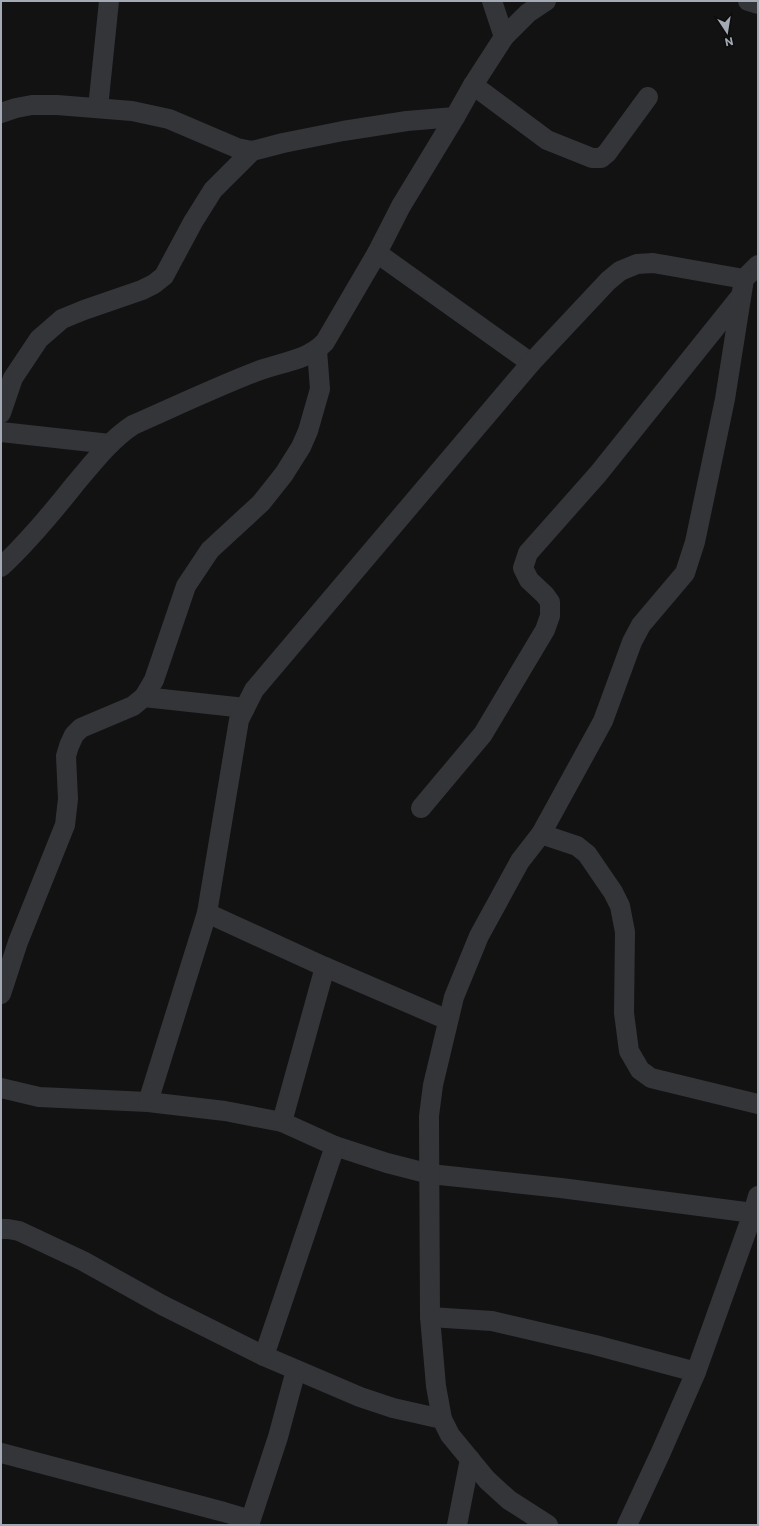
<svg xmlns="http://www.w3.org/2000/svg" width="759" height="1526" font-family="Commissioner,sans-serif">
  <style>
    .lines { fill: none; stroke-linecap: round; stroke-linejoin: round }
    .street { stroke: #333538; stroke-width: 20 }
  </style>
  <rect width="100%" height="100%" fill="#121213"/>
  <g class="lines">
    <g class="street">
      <path d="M492 1 504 37"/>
      <path d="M748 1 758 4"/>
      <path d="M473 85 547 140 592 158H601L607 153 648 97"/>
      <path d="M98 108 109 1"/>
      <path d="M1 113 16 108 32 105H57L132 111 169 119 237 148 252 151 283 143 343 131 407 121 455 117"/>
      <path d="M377 253 531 363"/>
      <path d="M1 413 13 378 39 339 62 319 84 310 142 290 154 284 164 276 193 222 213 190 252 151"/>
      <path d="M1 432 110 444"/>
      <path d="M1 567C28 542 52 513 75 484 93 463 110 440 133 425 174 407 214 388 255 372 279 362 306 362 325 342L377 253 401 206 455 117 473 85 504 37 528 13 546 1"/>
      <path d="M144 697 245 708"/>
      <path d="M421 808 483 734 545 630 550 616V602L545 595 529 580 523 568 528 553 598 474 740 297"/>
      <path d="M541 834 577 846 587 854 613 892 620 906 625 932 624 1013 629 1051 640 1070 651 1078 758 1104"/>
      <path d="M207 913 325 967 448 1020"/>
      <path d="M1 994 18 942 65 825 68 799 66 756 69 746 74 735 81 728 133 706 144 697 154 680 186 586 210 550 261 503 284 474 301 447 308 431 320 389 317 350"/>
      <path d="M1 1088 39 1097 148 1102 225 1111 282 1122 335 1146 387 1163 430 1174 561 1188 753 1213"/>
      <path d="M148 1102 207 913 239 720 254 690 531 363 608 281 620 271 637 264 653 263 744 279"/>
      <path d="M282 1122 325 967"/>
      <path d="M1 1229H8L19 1231 83 1261 162 1305 264 1356 360 1397 393 1408 442 1419"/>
      <path d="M430 1317 492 1321 595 1345 696 1372"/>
      <path d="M264 1356 335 1146"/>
      <path d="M1 1453 224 1512 241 1517 250 1525"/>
      <path d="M249 1525 278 1437 296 1370"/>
      <path d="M457 1525 470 1459"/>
      <path d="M548 1525 509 1500 487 1480 450 1435 442 1419 436 1386 430 1317 429 1116 433 1085 454 997 479 936 520 861 541 834 603 721 632 642 641 625 685 573 695 542 725 399 744 279 758 265"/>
      <path d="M627 1525 661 1452 696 1372 753 1213 758 1196"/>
    </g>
  </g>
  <rect width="759" height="1526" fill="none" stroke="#a4aab3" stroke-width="4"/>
  <g transform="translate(727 32) rotate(168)" stroke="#0d0d0e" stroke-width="3" paint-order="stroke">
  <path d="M0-3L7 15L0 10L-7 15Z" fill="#a4aab3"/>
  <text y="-6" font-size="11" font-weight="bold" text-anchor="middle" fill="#a4aab3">N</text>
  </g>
</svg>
